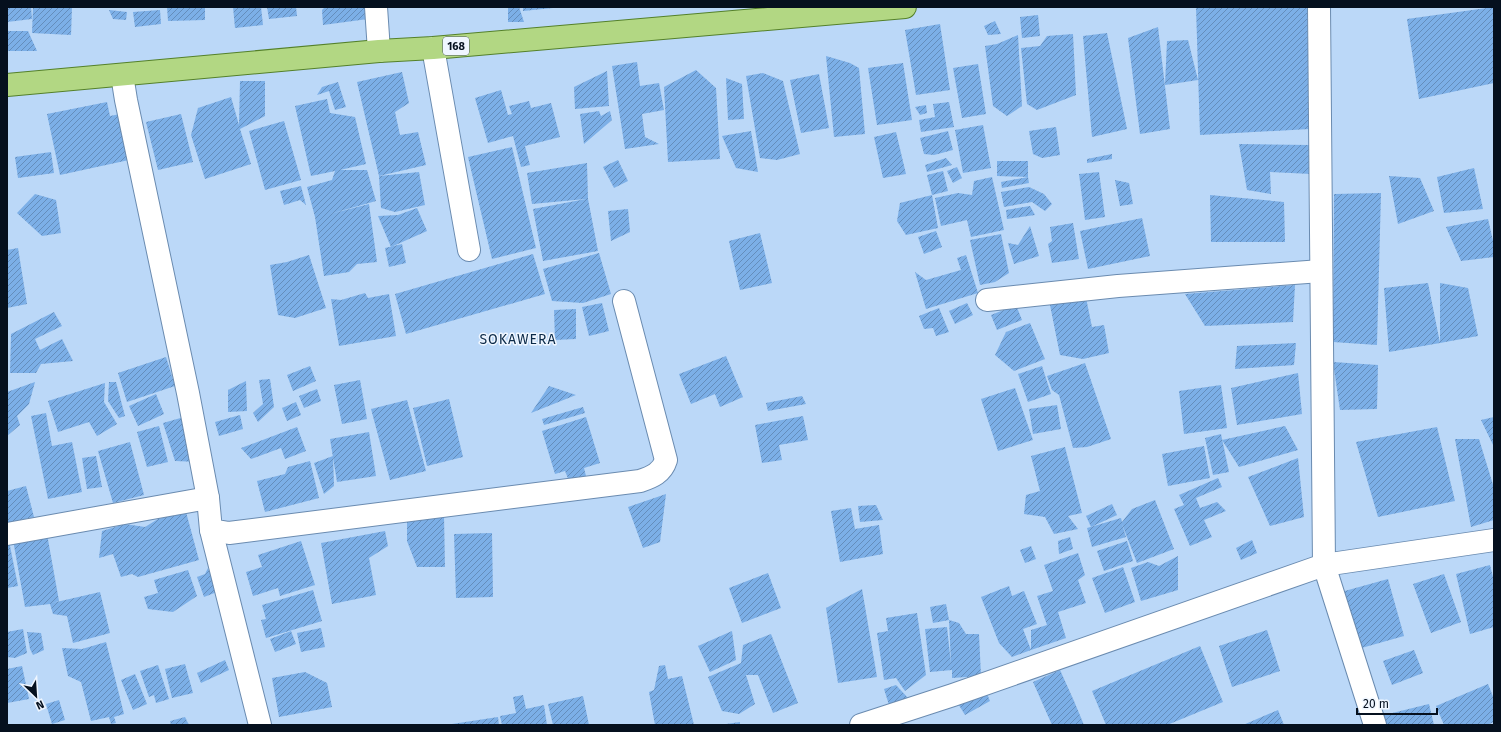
<svg xmlns="http://www.w3.org/2000/svg" width="1501" height="732" font-family="'Fira Sans',sans-serif">
  <style>
    .building { fill: url(#building-hatch) }
    .lines { fill: none; stroke-linecap: round; stroke-linejoin: round }
    .street-casing { stroke: #6a8bb0; stroke-width: 24 }
    .primary-casing { stroke: #54802a; stroke-width: 24 }
    .street { stroke: #fff; stroke-width: 22 }
    .primary { stroke: #b2d783; stroke-width: 22 }
    .labels { text-anchor: middle; dominant-baseline: central; stroke-width: 3; stroke-linejoin: round; paint-order: stroke }
    .shield { fill: #eff6ff; stroke: #4b5562; stroke-width: 1 }
    .shield-label { font-size: 11px; font-weight: bold; fill: #05101e }
    .quarter-label { font-size: 14px; letter-spacing: 1px; fill: #0b2a49; stroke: #eff6ff }
  </style>
  <defs>
    <pattern id="building-hatch" width="6" height="6" patternUnits="userSpaceOnUse"><rect width="6" height="6" fill="#7cafe7"/><path d="M-1 1l2-2M0 6l6-6M5 7l2-2" fill="none" stroke="#648dbb"/></pattern>
  </defs>
  <rect width="100%" height="100%" fill="#bbd8f8"/>
  <g class="building">
    <path d="M7 7H31L32 19 7 22Z"/>
    <path d="M33 7H72L71 35 32 33Z"/>
    <path d="M167 7H205V20L168 21Z"/>
    <path d="M233 7H261L263 25 235 28Z"/>
    <path d="M267 7H296L297 16 269 19Z"/>
    <path d="M325 7H367L368 19 323 25 322 10Z"/>
    <path d="M508 7H519L524 22H508Z"/>
    <path d="M523 7H553V8L523 11Z"/>
    <path d="M1307 7 1310 129 1200 135 1196 8Z"/>
    <path d="M1494 7V83L1419 99 1407 19Z"/>
    <path d="M109 10 127 12 126 20 113 19Z"/>
    <path d="M160 10 161 24 135 27 133 12Z"/>
    <path d="M1038 15 1040 36 1022 38 1020 17Z"/>
    <path d="M995 21 1001 34 988 35 984 26Z"/>
    <path d="M940 24 950 90 916 95 905 30Z"/>
    <path d="M1158 27 1170 129 1140 134 1128 38Z"/>
    <path d="M8 31H28L37 51H8Z"/>
    <path d="M1107 33 1127 129 1092 137 1083 36Z"/>
    <path d="M1073 34 1076 95 1037 110 1027 104 1021 48 1040 46 1047 36Z"/>
    <path d="M1018 35 1022 106 1007 116 993 106 985 46 997 44Z"/>
    <path d="M1188 40 1198 80 1165 85 1167 41Z"/>
    <path d="M826 56 850 63 859 68 865 134 834 137Z"/>
    <path d="M637 62 640 86 659 83 664 110 642 114 645 137 659 144 625 149 612 66Z"/>
    <path d="M903 63 912 120 877 125 868 68Z"/>
    <path d="M978 64 986 114 962 118 953 68Z"/>
    <path d="M696 70 716 88 720 159 668 162 664 87Z"/>
    <path d="M607 71 609 106 575 109 574 87Z"/>
    <path d="M402 72 409 103 395 112 400 135 418 132 426 165 379 176 357 82Z"/>
    <path d="M763 73 783 81 800 154 777 160 760 158 746 76Z"/>
    <path d="M819 74 829 128 801 133 790 80Z"/>
    <path d="M726 78 742 84 744 119 728 120Z"/>
    <path d="M240 81H265V116L240 129 251 164 205 179 191 135 198 108 231 97 239 125Z"/>
    <path d="M338 82 346 107 335 110 329 91 317 95 322 87Z"/>
    <path d="M501 90 508 115 512 114 509 106 529 101 531 108 551 103 560 137 525 146 530 165 521 167 513 136 488 143 475 98Z"/>
    <path d="M327 99 330 113 355 117 366 164 340 170H367L376 201 330 214 369 204 377 262 357 264 349 272 324 276 315 217 307 187 332 180 335 171 311 176 295 106Z"/>
    <path d="M107 102 110 116 120 114 129 160 60 175 47 114Z"/>
    <path d="M949 102 954 127 921 132 919 120 935 117 933 104Z"/>
    <path d="M926 105 927 113 920 115 915 107Z"/>
    <path d="M599 111 601 116 610 111 612 120 584 144 580 114Z"/>
    <path d="M181 114 193 162 158 170 146 122Z"/>
    <path d="M284 121 301 180 265 190 249 131Z"/>
    <path d="M983 125 991 168 963 173 955 130Z"/>
    <path d="M1056 127 1060 155 1042 158 1033 154 1029 131Z"/>
    <path d="M751 131 758 172 736 168 722 136Z"/>
    <path d="M948 131 953 150 934 155 924 154 920 138Z"/>
    <path d="M896 132 906 174 883 178 874 137Z"/>
    <path d="M1239 144 1310 145 1311 174 1270 172 1271 194 1247 190Z"/>
    <path d="M512 147 536 248 492 259 468 157Z"/>
    <path d="M51 152 54 173 18 178 15 157Z"/>
    <path d="M1112 154V159L1087 163V159Z"/>
    <path d="M946 158 952 165 927 172 925 165Z"/>
    <path d="M618 160 628 181 614 188 603 167Z"/>
    <path d="M997 161H1028V177L997 176Z"/>
    <path d="M587 163 588 199 598 251 543 261 533 209 586 199 532 204 527 173Z"/>
    <path d="M957 167 962 178 953 183 947 171Z"/>
    <path d="M1474 168 1483 209 1444 213 1437 177Z"/>
    <path d="M943 171 948 191 932 195 927 175Z"/>
    <path d="M419 172 425 205 395 212 381 208 379 176Z"/>
    <path d="M1099 172 1105 217 1085 220 1079 174Z"/>
    <path d="M1389 176 1420 178 1434 211 1398 224Z"/>
    <path d="M992 177 1004 230 971 237 967 220 941 226 935 198 958 193 972 195 974 181Z"/>
    <path d="M1028 177 1029 183 1002 188 1001 182Z"/>
    <path d="M1115 180 1129 183 1133 204 1120 206Z"/>
    <path d="M301 186 306 205 300 200 284 205 280 191Z"/>
    <path d="M1029 187 1044 194 1052 204 1045 211 1032 202 1004 207 1001 192Z"/>
    <path d="M1381 193 1377 345 1333 342 1334 194Z"/>
    <path d="M35 194 56 200 61 233 42 236 17 213Z"/>
    <path d="M932 195 938 228 906 235 897 221 900 203Z"/>
    <path d="M1210 195 1284 202 1285 242H1211Z"/>
    <path d="M1030 206 1035 215 1007 219 1006 210Z"/>
    <path d="M417 208 427 231 391 247 378 216 398 215Z"/>
    <path d="M628 209 630 232 611 241 608 211Z"/>
    <path d="M1142 218 1150 256 1088 269 1080 231Z"/>
    <path d="M1488 219 1494 245V257L1461 261 1446 227Z"/>
    <path d="M1073 223 1079 259 1052 263 1048 244 1052 241 1050 227Z"/>
    <path d="M1030 226 1039 256 1014 264 1008 243 1018 245Z"/>
    <path d="M936 231 942 247 924 254 918 237Z"/>
    <path d="M760 233 772 283 740 290 729 241Z"/>
    <path d="M1001 234 1009 273 995 282 980 285 970 240Z"/>
    <path d="M402 244 406 263 389 267 385 248Z"/>
    <path d="M18 248 27 304 7 308V250Z"/>
    <path d="M599 253 611 294 583 303 552 301 543 269Z"/>
    <path d="M533 254 545 294 406 334 395 294Z"/>
    <path d="M309 255 326 308 295 318 278 315 270 265 287 262Z"/>
    <path d="M966 255 978 293 926 309 915 272 926 280 961 270 957 258Z"/>
    <path d="M1428 283 1440 343 1389 352 1384 288Z"/>
    <path d="M1440 283 1468 288 1478 336 1440 343Z"/>
    <path d="M1295 285 1293 322 1205 326 1185 294Z"/>
    <path d="M365 293 368 298 389 294 396 336 339 346 331 299 341 300Z"/>
    <path d="M1085 293 1092 327 1104 325 1109 353 1083 359 1060 355 1049 300Z"/>
    <path d="M602 303 609 331 589 336 582 307Z"/>
    <path d="M967 303 973 315 955 324 949 311Z"/>
    <path d="M1016 305 1022 320 997 330 991 315Z"/>
    <path d="M939 308 949 332 936 336 933 328 924 329 919 316Z"/>
    <path d="M576 309V339L555 340 554 310Z"/>
    <path d="M54 312 62 326 35 339 40 350 62 339 73 361 41 364 36 373H10L11 334Z"/>
    <path d="M1030 323 1045 359 1014 371 995 355 1006 332Z"/>
    <path d="M1296 343 1294 365 1235 369 1237 346Z"/>
    <path d="M726 356 743 397 720 407 715 394 691 404 679 374Z"/>
    <path d="M166 357 175 386 127 402 118 373Z"/>
    <path d="M1333 362 1378 365 1377 409 1340 410Z"/>
    <path d="M1085 363 1111 439 1087 447 1073 448 1059 395 1052 390 1047 376Z"/>
    <path d="M310 366 316 381 293 391 287 375Z"/>
    <path d="M1042 366 1051 394 1028 402 1018 374Z"/>
    <path d="M1298 373 1302 414 1237 425 1231 388Z"/>
    <path d="M270 379 274 407 258 422 253 413 263 404 259 380Z"/>
    <path d="M360 380 367 419 342 424 334 385Z"/>
    <path d="M246 381 247 411 228 412V390Z"/>
    <path d="M35 382 29 404 17 416 20 425 7 436V392Z"/>
    <path d="M109 382H116L125 416 119 418 108 401Z"/>
    <path d="M105 383 104 402 117 424 97 436 89 422 58 432 48 401Z"/>
    <path d="M1221 385 1227 428 1184 434 1179 391Z"/>
    <path d="M549 386 576 395 531 413Z"/>
    <path d="M1015 388 1033 440 998 451 981 399Z"/>
    <path d="M317 389 321 401 304 408 299 396Z"/>
    <path d="M156 394 164 414 138 426 129 406Z"/>
    <path d="M802 396 806 404 768 411 766 403Z"/>
    <path d="M449 399 463 457 427 466 413 408Z"/>
    <path d="M407 400 426 471 390 480 371 409Z"/>
    <path d="M296 402 301 415 287 421 282 408Z"/>
    <path d="M1057 405 1061 429 1033 434 1029 409Z"/>
    <path d="M583 407 585 413 544 425 542 419Z"/>
    <path d="M46 413 52 446 72 442 82 492 48 499 31 416Z"/>
    <path d="M240 415 243 429 219 436 215 422Z"/>
    <path d="M803 416 808 440 779 445 782 460 762 463 755 425Z"/>
    <path d="M184 417 199 462 175 461 163 423Z"/>
    <path d="M586 417 600 463 584 468 586 476 569 481 565 471 555 474 542 431Z"/>
    <path d="M1494 417V447L1481 420Z"/>
    <path d="M159 426 168 462 147 467 137 432Z"/>
    <path d="M1285 426 1298 450 1239 467 1222 440Z"/>
    <path d="M297 427 306 451 285 459 281 448 251 459 241 448Z"/>
    <path d="M1437 427 1455 501 1378 517 1356 442Z"/>
    <path d="M369 432 376 476 337 482 330 439Z"/>
    <path d="M1221 434 1229 472 1213 475 1205 438Z"/>
    <path d="M1455 439H1479L1494 488V520L1471 527Z"/>
    <path d="M130 442 144 495 113 503 98 451Z"/>
    <path d="M1204 446 1210 478 1168 486 1162 454Z"/>
    <path d="M1065 447 1082 513 1068 516 1078 529 1054 534 1045 517 1024 514 1026 495 1040 491 1031 456Z"/>
    <path d="M96 456 102 487 87 489 82 458Z"/>
    <path d="M333 456 334 486 324 494 314 463Z"/>
    <path d="M1298 458 1304 517 1270 526 1248 477Z"/>
    <path d="M310 461 319 498 265 512 257 481 285 474 288 467Z"/>
    <path d="M1218 478 1222 487 1196 498 1200 508 1217 502 1226 511 1204 520 1212 537 1190 546 1174 509 1184 505 1179 495Z"/>
    <path d="M26 486 34 517 7 523V491Z"/>
    <path d="M666 494 660 542 643 548 628 507Z"/>
    <path d="M1155 500 1174 549 1137 563 1122 524 1126 537 1092 547 1087 528 1121 518 1122 522 1132 509Z"/>
    <path d="M1112 504 1117 515 1091 527 1086 516Z"/>
    <path d="M876 505 883 520 860 522 858 506Z"/>
    <path d="M851 508 855 529 879 525 883 554 840 562 831 511Z"/>
    <path d="M186 512 199 560 138 577 132 574 121 577 113 554 99 558 102 531 125 524 145 527 158 519Z"/>
    <path d="M444 516 445 567H417L407 541V517Z"/>
    <path d="M385 531 388 546 369 558 376 595 332 604 321 543Z"/>
    <path d="M492 533 493 597 456 598 454 534Z"/>
    <path d="M47 534 59 601 52 603 100 592 110 633 73 643 67 616 53 614 50 604 25 607 13 540Z"/>
    <path d="M1070 537 1073 549 1059 554 1058 541Z"/>
    <path d="M1252 540 1257 553 1241 560 1236 548Z"/>
    <path d="M9 541 18 586 7 588V542Z"/>
    <path d="M301 541 315 585 280 596 278 588 253 596 246 572 262 567 258 555Z"/>
    <path d="M1127 541 1133 561 1104 571 1097 551Z"/>
    <path d="M1031 546 1036 559 1025 563 1020 550Z"/>
    <path d="M1078 553 1085 575 1078 580 1086 603 1058 612 1066 638 1031 650V630L1047 625 1037 596 1053 591 1044 565Z"/>
    <path d="M1178 556V590L1141 601 1131 568 1148 562 1159 566Z"/>
    <path d="M1490 565 1494 581V627L1470 634 1456 574Z"/>
    <path d="M1123 567 1135 602 1105 613 1092 578Z"/>
    <path d="M208 568 217 592 204 597 197 577 205 574Z"/>
    <path d="M188 570 197 596 173 612 148 609 144 597 158 593 154 580Z"/>
    <path d="M768 573 781 608 742 623 729 588Z"/>
    <path d="M1444 574 1461 622 1431 633 1413 584Z"/>
    <path d="M1388 579 1404 636 1358 649 1341 592Z"/>
    <path d="M1009 586 1012 596 1024 591 1037 624 1023 629 1031 650 1012 657 999 643 981 597Z"/>
    <path d="M862 589 877 677 838 683 826 608Z"/>
    <path d="M313 590 322 621 266 638 261 620 266 619 262 605Z"/>
    <path d="M946 604 949 620 933 623 930 607Z"/>
    <path d="M917 613 926 675 905 691 896 678 884 680 877 633 888 631 886 618Z"/>
    <path d="M949 620 959 623 966 634H979L981 676 952 678V670L930 672 925 629 947 627 951 664Z"/>
    <path d="M321 628 325 647 301 652 297 633Z"/>
    <path d="M23 629 27 653 15 658 7 657V632Z"/>
    <path d="M1267 630 1280 671 1232 687 1219 646Z"/>
    <path d="M291 631 296 644 275 652 270 639Z"/>
    <path d="M732 631 736 660 710 672 698 646Z"/>
    <path d="M27 632 41 633 44 650 33 655 30 649Z"/>
    <path d="M771 634 798 703 773 713 758 675H746L755 704 739 714 722 711 708 677 741 663 743 645Z"/>
    <path d="M106 642 124 714 114 717 116 723 111 724 109 717 91 721 81 682 68 676 62 648 82 649Z"/>
    <path d="M1200 646 1223 702 1167 725H1106L1092 691Z"/>
    <path d="M1414 650 1423 673 1392 685 1383 661Z"/>
    <path d="M225 660 229 670 201 683 197 673Z"/>
    <path d="M185 664 193 693 172 698 165 669Z"/>
    <path d="M158 665 169 699 156 703 154 695 149 697 140 671Z"/>
    <path d="M665 665 668 679 682 676 694 725H655L649 692 654 690 659 666Z"/>
    <path d="M22 666 29 699 7 703V669Z"/>
    <path d="M1060 670 1074 701 1084 725H1052L1033 682Z"/>
    <path d="M305 672 327 683 332 707 279 717 272 678Z"/>
    <path d="M135 674 147 704 133 710 121 680Z"/>
    <path d="M1488 684 1494 699V722L1487 725H1444L1436 706Z"/>
    <path d="M896 685 909 699 889 705 884 689Z"/>
    <path d="M987 694 990 701 965 715 957 702Z"/>
    <path d="M523 695 526 709 544 705 547 725H502L500 716 516 713 513 697Z"/>
    <path d="M583 696 589 725H553L548 704Z"/>
    <path d="M59 700 65 720 52 724 46 704Z"/>
    <path d="M1429 704 1434 725H1382L1380 716Z"/>
    <path d="M1278 710 1284 725H1243Z"/>
    <path d="M185 717 189 725H171L170 721Z"/>
    <path d="M498 717 499 725H452V724Z"/>
    <path d="M740 722V725H726V724Z"/>
  </g>
  <g class="lines">
    <defs>
      <g id="street">
        <path d="M376 7 379 51"/>
        <path d="M1319 7 1324 565 1375 725"/>
        <path d="M433 48 469 250"/>
        <path d="M122 75 126 100 188 393 208 498 211 530 229 533 640 481C652 477 662 473 666 460L624 301"/>
        <path d="M987 300 1118 286 1321 271"/>
        <path d="M211 530 260 725"/>
        <path d="M7 534 208 498"/>
        <path d="M861 725 953 695 1324 565 1494 540"/>
      </g>
      <path id="primary" d="M7 85 379 51 433 48 905 7"/>
    </defs>
    <use href="#street" class="street-casing"/>
    <use href="#primary" class="primary-casing"/>
    <use href="#street" class="street"/>
    <use href="#primary" class="primary"/>
  </g>
  <g class="labels">
    <rect class="shield" x="443" y="37" width="26" height="18" rx="3"/>
    <g class="shield-label">
      <text x="456" y="46">168</text>
    </g>
    <g class="quarter-label">
      <text x="518" y="339">SOKAWERA</text>
    </g>
  </g>
  <rect width="1501" height="732" fill="none" stroke="#05101e" stroke-width="16"/>
  <g transform="translate(36 696) rotate(155)" stroke="#eff6ff" stroke-width="3" paint-order="stroke">
  <path d="M0-3L7 15L0 10L-7 15Z" fill="#05101e"/>
  <text y="-6" font-size="11" font-weight="bold" text-anchor="middle" fill="#05101e">N</text>
  </g>
  <path d="M1357 708v6h80v-6" fill="none" stroke="#05101e" stroke-width="2"/>
  <text x="1363" y="708" font-size="12" fill="#05101e" stroke="#eff6ff" stroke-width="3" paint-order="stroke">20 m</text>
</svg>
